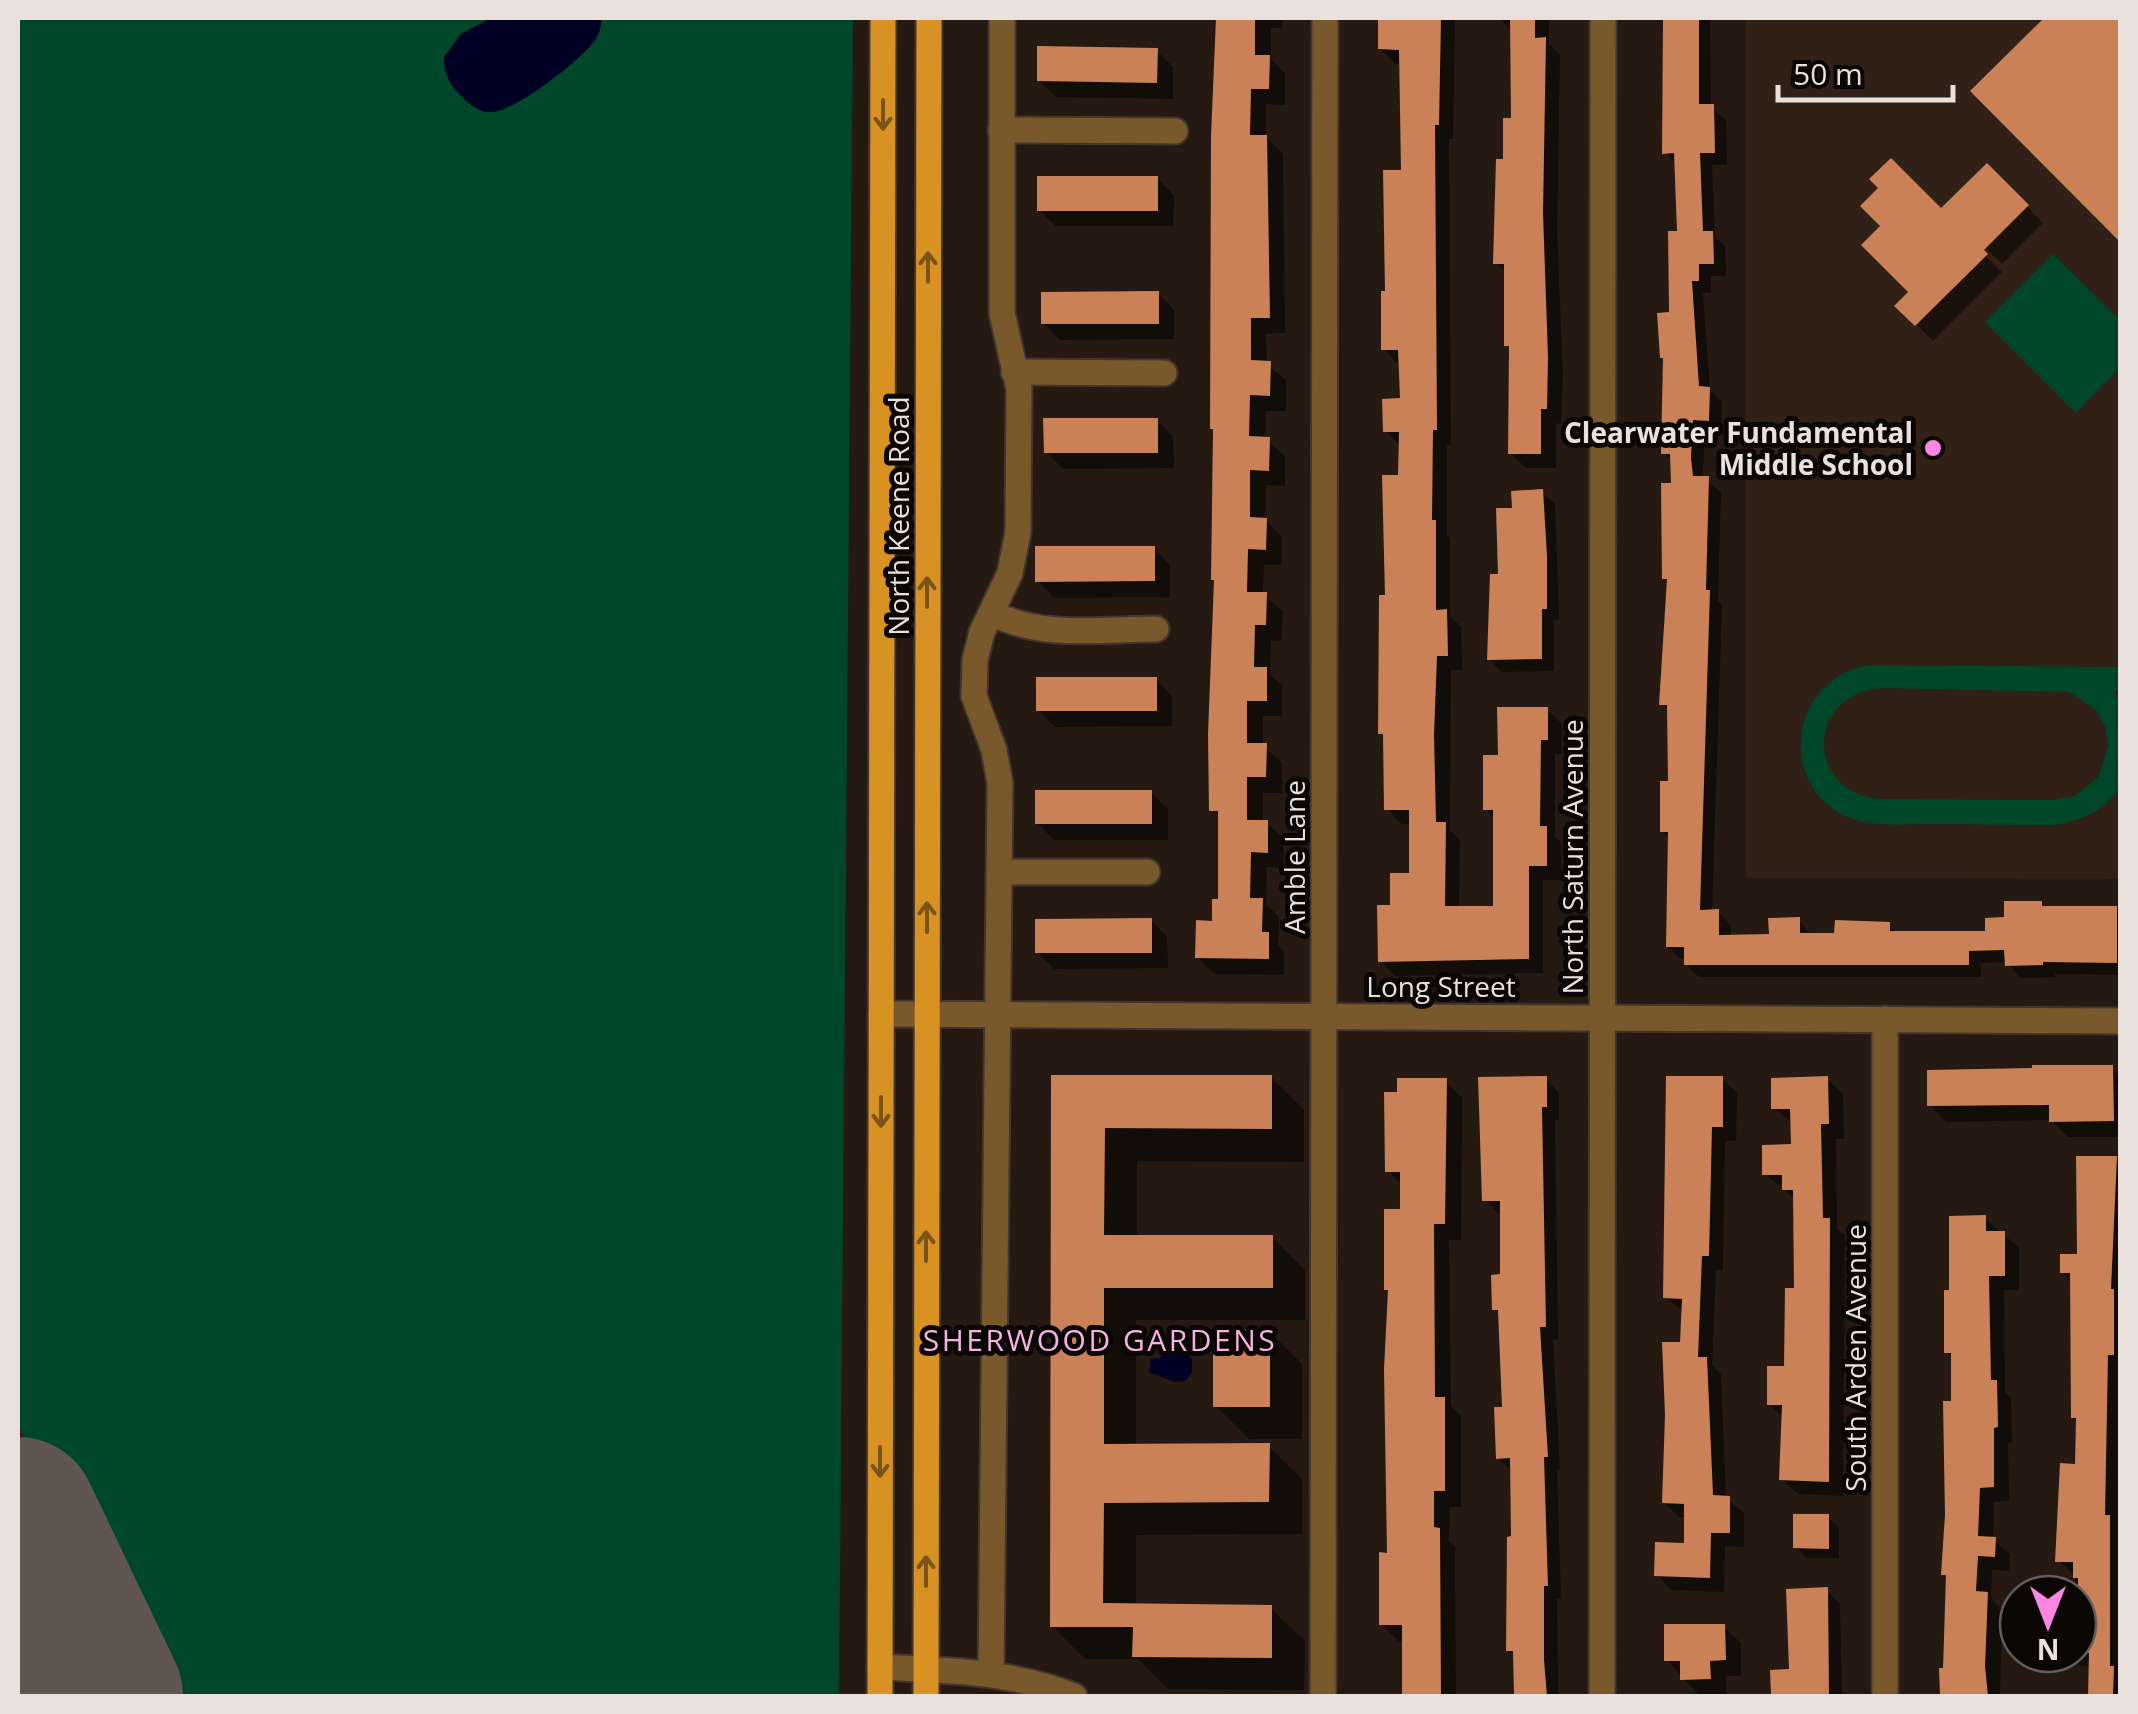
<svg xmlns="http://www.w3.org/2000/svg" width="2138" height="1714" font-family="'Open Sans',sans-serif">
  <style>
    .built { fill: #312016 }
    .green { fill: #004629; fill-rule: evenodd }
    .water { fill: #000024 }
    .shadow { fill: #0007 }
    .lines { fill: none; stroke-linecap: round; stroke-linejoin: round }
    .taxiway { stroke: #60554f; stroke-width: 62 }
    .runway { stroke: #60554f; stroke-width: 158 }
    .building { fill: #ca8157 }
    .minor-casing { stroke: #41352e; stroke-width: 29 }
    .major-casing { stroke: #41352e; stroke-width: 29 }
    .minor { stroke: #79582b; stroke-width: 25 }
    .major { stroke: #d89224; stroke-width: 25 }
    .oneway { stroke: #7b5316 }
    .poi-dot { fill: #fc86e3; stroke: #0a0604; stroke-width: 4 }
    .labels { text-anchor: middle; dominant-baseline: central; stroke-width: 10; stroke-linejoin: round; paint-order: stroke }
    .poi-label { font-size: 28px; font-weight: bold; fill: #eae1dd; stroke: #0a0604; text-anchor: end }
    .street-label { font-size: 28px; fill: #eae1dd; stroke: #0a0604 }
    .neighbourhood-label { font-size: 30px; letter-spacing: 2.5px; fill: #f5b3e5; stroke: #0a0604 }
  </style>
  <rect width="100%" height="100%" fill="#251912"/>
  <g class="built">
    <path d="M1746 18H2120V879L1746 878Z"/>
    <path d="M18 1138 245 1696H18Z"/>
  </g>
  <g class="green">
    <path d="M18 18H853L839 1696H149L18 1424Z"/>
    <path d="M2053 254 2120 320V368L2076 413 1985 322Z"/>
    <path d="M1873 665 2120 667V691H2113L2120 701V787C2104 811 2082 821 2053 825 2012 825 1971 824 1929 824 1904 824 1877 827 1853 819 1773 790 1789 673 1873 665ZM1884 688 2069 692 2095 709 2105 726 2108 746 2099 776 2075 796 2053 800 1879 799C1803 791 1807 691 1884 688Z"/>
    <path d="M50 1678 59 1696H18V1694Z"/>
  </g>
  <g class="water">
    <path d="M491 18H602C601 25 600 33 595 40 582 59 513 114 489 112 479 112 469 104 462 97 450 86 444 74 444 57L461 34Z"/>
    <path d="M1171 1349 1183 1350 1192 1359V1373L1185 1381 1175 1382 1149 1372 1151 1359 1160 1358Z"/>
  </g>
  <g class="shadow">
    <path d="M1219 18H1283L1282 28H1271V59L1285 74V105L1266 104V137L1283 154 1285 333 1266 334 1267 364 1286 380V411H1266L1265 439 1285 456V486L1266 485 1265 519 1282 537 1281 565H1264L1263 595 1283 611 1281 641 1271 640 1270 674 1282 686V716H1263V746L1282 762V793H1263V823H1267L1284 839 1283 868 1267 867 1266 904 1279 917 1278 945 1284 951V975L1214 974 1197 957 1221 901V818L1212 809Z"/>
    <path d="M1381 18H1455L1453 139H1449L1451 445H1447V535L1450 538V616L1461 627 1462 670H1451L1450 830 1460 840 1459 908 1496 909V819L1485 809 1500 757 1547 709 1562 724V754H1555V836L1561 843V880H1543V973L1395 976 1380 961 1393 907 1411 876 1412 824H1402L1387 809 1386 738 1381 733 1388 598 1401 478V447L1386 431 1403 401 1399 365 1384 349 1403 172 1402 64H1395L1380 48Z"/>
    <path d="M1500 18H1549V44L1560 55 1557 230 1563 374 1561 424 1556 423V468H1526L1511 453 1512 350 1507 345V274L1495 263 1506 161 1513 120 1512 32Z"/>
    <path d="M1665 18H1710L1711 107 1726 120 1727 165H1712L1715 236 1725 246 1726 276H1711V293H1703L1710 390 1722 402 1721 433 1705 432 1703 473 1704 479 1721 492 1718 601 1722 605 1712 912H1718L1731 925V937L1771 936 1799 920 1812 936H1837L1889 925 1897 933 1988 934 2007 920 2041 903 2045 908H2116L2120 912V975L2055 974V977L2020 978 2007 962 1981 963V977H1699L1686 964V959H1681L1668 946 1670 839 1662 831 1670 783 1669 711 1662 704 1670 583 1665 578 1674 485 1673 462 1664 453 1680 233 1677 165 1665 152Z"/>
    <path d="M2047 18H2120V239L1973 91Z"/>
    <path d="M1157 51 1173 67V99L1056 97 1039 80Z"/>
    <path d="M1987 166 2043 223 2002 264 1981 244 1977 247 2002 272 1933 341 1898 306 1911 292 1941 211Z"/>
    <path d="M1157 178 1174 195 1173 226H1056L1039 210Z"/>
    <path d="M1158 293 1174 310V339L1060 340 1043 323Z"/>
    <path d="M1157 420 1173 437 1174 468 1063 469 1046 452Z"/>
    <path d="M1542 492 1555 504 1559 620H1554V671L1502 672 1489 659 1515 510Z"/>
    <path d="M1154 548 1170 565V597L1054 598 1038 581Z"/>
    <path d="M1156 679 1172 696V726L1055 727 1038 710Z"/>
    <path d="M1151 792 1168 809V840H1054L1037 823Z"/>
    <path d="M1151 920 1167 937 1168 968 1054 969 1038 952Z"/>
    <path d="M2112 1068 2120 1076V1137H2068L2051 1120 1946 1122 1930 1105Z"/>
    <path d="M1054 1077H1271L1304 1110V1162L1137 1161V1238L1272 1237 1305 1270V1320H1136V1446H1269L1302 1479V1534L1136 1535V1606L1271 1608 1305 1641 1304 1690 1168 1689 1138 1659H1085L1052 1626Z"/>
    <path d="M1546 1079 1559 1093V1120H1555L1558 1339 1553 1340 1560 1470H1557L1561 1598 1557 1599 1558 1696H1516L1515 1657 1508 1650 1513 1472 1498 1458 1504 1409 1501 1315 1495 1309 1503 1277V1214H1499L1485 1200Z"/>
    <path d="M1722 1079 1737 1093 1736 1141H1725L1723 1270H1716L1712 1365 1721 1374 1726 1498 1744 1513V1547L1725 1546 1724 1592 1672 1590 1657 1575 1686 1545V1517H1679L1664 1502 1684 1312 1665 1297Z"/>
    <path d="M1827 1079 1843 1094 1844 1139H1836L1837 1229 1845 1236 1843 1496 1798 1494 1782 1479 1784 1419 1769 1404 1786 1369 1796 1291 1795 1199 1765 1174 1794 1147 1793 1124 1774 1108Z"/>
    <path d="M1446 1081 1462 1098 1461 1240H1449L1451 1406 1461 1416V1507H1450L1449 1541 1455 1547 1456 1696H1404V1641H1398L1381 1624 1390 1555V1293L1387 1289 1402 1212V1186L1388 1171 1399 1094Z"/>
    <path d="M2116 1159 2120 1164V1696H2091L2092 1666H2081L2069 1654H2078L2075 1575 2058 1561 2077 1467 2078 1422 2073 1417V1283L2062 1272 2080 1257Z"/>
    <path d="M1985 1218 2019 1248V1290H2004L2005 1392 2011 1398 2012 1442H2008L2009 1501 1994 1502 1993 1539 2010 1554 2009 1571 1992 1570 1991 1598 2002 1610 2000 1696H1943L1948 1578 1944 1574 1954 1404 1953 1358 1947 1352 1952 1292Z"/>
    <path d="M1269 1331 1302 1364V1439H1249L1216 1406Z"/>
    <path d="M1828 1517 1839 1527V1558H1806L1796 1547Z"/>
    <path d="M1827 1590 1840 1604 1842 1696H1774L1773 1672H1791Z"/>
    <path d="M1724 1627 1741 1643V1676H1726V1694L1699 1695 1667 1660Z"/>
  </g>
  <g class="lines">
    <path class="taxiway" d="M18 1657C44 1633 43 1603 43 1569"/>
    <path class="runway" d="M18 1516 104 1696"/>
  </g>
  <g class="building">
    <path d="M1216 18H1255V55H1270L1269 89H1251L1250 135H1267L1270 318H1251V360L1271 361 1270 396 1250 395 1249 436 1270 437 1269 471 1250 470V517L1267 518 1266 550 1248 549 1247 592H1267L1266 625H1255L1254 667H1267V701H1247V743H1267L1266 777H1247V820H1268V853L1251 852 1250 898H1263L1262 932H1269V959L1195 958 1196 920 1212 921V899H1218V811H1209L1208 734 1214 580H1211L1213 429H1210L1211 136Z"/>
    <path d="M1378 18H1441L1439 125H1435L1437 430H1433L1432 520H1436V610L1447 609 1448 656H1437L1434 734 1436 822H1446L1445 906H1493V810H1483V755H1498L1497 707H1548V740H1541L1540 826H1547V866H1529V959L1378 962 1377 905H1390V873H1409V810H1384L1383 734H1378L1379 595H1385L1382 475H1398L1399 432H1383L1382 399 1400 398 1398 350H1381V291H1385L1383 170H1401L1399 50 1378 49Z"/>
    <path d="M1510 18H1535V38L1546 37 1543 213 1548 357 1547 409H1541V454H1508L1509 346H1504V264H1493L1496 159H1503V118H1511Z"/>
    <path d="M1663 18H1699V104H1714L1715 153H1700L1703 231H1713L1714 264H1699V281H1692L1699 386 1710 387 1709 421 1693 420 1691 458 1693 476H1709L1706 590H1710L1700 910 1719 909V935L1769 934 1768 918 1800 917V933H1834L1835 920 1890 922V931H1985V918L2004 917V901H2042V906H2117V963L2043 962V965L2005 966 2004 950 1969 951V965H1684V947H1666L1668 832H1660V781H1668L1667 705H1659L1667 579H1662L1661 483H1671L1670 454H1661L1663 358H1660L1657 313 1669 312 1668 231H1677L1674 153 1662 154Z"/>
    <path d="M2044 18H2120V242L1970 91Z"/>
    <path d="M1037 46 1158 48 1157 83 1037 81Z"/>
    <path d="M1891 158 1941 208 1987 163 2029 205 1984 250 1988 254 1915 326 1894 306 1908 292 1861 245 1880 226 1860 206 1878 188 1869 179Z"/>
    <rect x="1037" y="176" width="121" height="35"/>
    <path d="M1159 291V324H1041V292Z"/>
    <path d="M1043 418H1158V453H1044Z"/>
    <path d="M1543 489 1547 556V609H1542V659L1487 660 1490 574H1498L1496 508H1512L1511 491Z"/>
    <path d="M1035 546H1155V581L1035 582Z"/>
    <rect x="1036" y="677" width="121" height="34"/>
    <rect x="1035" y="790" width="117" height="34"/>
    <path d="M1152 918V953H1035V919Z"/>
    <path d="M2032 1065H2113L2114 1121 2049 1122V1105L1927 1106V1070L2032 1068Z"/>
    <path d="M1051 1075H1272V1129L1105 1128 1104 1235H1273V1288H1104V1444L1270 1443 1269 1502 1104 1503 1103 1603 1272 1605V1658L1132 1657 1133 1627H1050Z"/>
    <path d="M1547 1076V1107H1542L1546 1327H1540L1548 1457H1544L1548 1586H1544V1660L1547 1696H1514L1513 1651H1506L1507 1537 1511 1536 1510 1458 1496 1459 1494 1407H1502L1498 1310H1492L1491 1275 1500 1274V1201H1482L1478 1077Z"/>
    <path d="M1666 1076H1723V1127H1712L1709 1256H1702L1698 1357H1707L1713 1495 1730 1496V1533H1711L1710 1578 1654 1576 1655 1542 1684 1543V1504L1662 1503 1665 1415 1662 1342H1680L1682 1299 1663 1298Z"/>
    <path d="M1828 1076 1829 1124H1821L1823 1218H1830L1829 1482 1779 1480 1782 1405H1767V1366H1784L1785 1288H1794L1793 1190H1782V1175H1762V1145L1791 1144 1790 1109H1771V1078Z"/>
    <path d="M1397 1078H1447L1445 1224H1434L1435 1397H1445V1491H1434V1527L1440 1528 1441 1696H1402V1625H1379V1552L1387 1553 1384 1369 1388 1290H1384V1209H1400V1172H1385L1384 1092H1397Z"/>
    <path d="M2076 1156H2117L2111 1289H2114V1355H2108L2105 1515H2110V1666H2114L2113 1696H2088L2089 1653H2078V1578H2073V1562H2055L2060 1463 2075 1464 2076 1418H2071L2070 1273H2060V1254H2077Z"/>
    <path d="M1986 1215V1231H2005V1276H1989L1991 1380H1997L1998 1427 1994 1428V1487L1980 1488 1978 1536 1996 1537 1995 1557 1978 1556 1976 1591 1988 1592 1985 1666 1988 1696H1940L1939 1668H1943L1946 1575H1941L1945 1515 1943 1401H1951V1353H1944V1290H1949V1216Z"/>
    <rect x="1213" y="1329" width="57" height="78"/>
    <path d="M1793 1514H1829V1549L1793 1548Z"/>
    <path d="M1828 1587 1829 1696H1771L1770 1670 1789 1669 1786 1589Z"/>
    <path d="M1664 1624H1725L1726 1660 1710 1661 1711 1679 1680 1680V1661H1664Z"/>
  </g>
  <g class="lines">
    <defs>
      <g id="minor">
        <path d="M1001 130 1175 131"/>
        <path d="M1014 372 1164 373"/>
        <path d="M992 613C1042 639 1101 629 1156 629"/>
        <path d="M1000 872H1147"/>
        <path d="M881 1014 2120 1021"/>
        <path d="M880 1667C946 1670 1011 1671 1074 1696"/>
        <path d="M991 1674 1000 783 994 750 974 696 975 660 982 632 1010 573 1018 532 1019 389 1002 313V18"/>
        <path d="M1323 1696 1325 18"/>
        <path d="M1602 1696 1603 18"/>
        <path d="M1885 1696V1019"/>
      </g>
      <g id="major">
        <path d="M880 1696 883 18"/>
        <path d="M926 1696 929 18"/>
      </g>
    </defs>
    <use href="#minor" class="minor-casing"/>
    <use href="#major" class="major-casing"/>
    <use href="#minor" class="minor"/>
    <use href="#major" class="major"/>
  </g>
  <defs><path id="oneway-shaft" d="M-6 0H5M1.5-3L5.5 0L1.5 3" fill="none" stroke-width="1.6" stroke-linecap="round" stroke-linejoin="round" transform="scale(2.5)"/></defs>
  <g class="oneway">
    <use href="#oneway-shaft" transform="translate(883 115) rotate(90)"/>
    <use href="#oneway-shaft" transform="translate(928 267) rotate(-90)"/>
    <use href="#oneway-shaft" transform="translate(927 592) rotate(-90)"/>
    <use href="#oneway-shaft" transform="translate(927 917) rotate(-90)"/>
    <use href="#oneway-shaft" transform="translate(881 1112) rotate(90)"/>
    <use href="#oneway-shaft" transform="translate(926 1246) rotate(-90)"/>
    <use href="#oneway-shaft" transform="translate(880 1462) rotate(90)"/>
    <use href="#oneway-shaft" transform="translate(926 1571) rotate(-90)"/>
  </g>
  <circle class="poi-dot" cx="1933" cy="448" r="10"/>
  <g class="labels">
    <g class="poi-label">
      <text x="1913" y="432">Clearwater Fundamental<tspan x="1913" dy="32">Middle School</tspan></text>
    </g>
    <g class="street-label">
      <text transform="translate(898 516) rotate(-90)">North Keene Road</text>
      <text transform="translate(1294 857) rotate(-90)">Amble Lane</text>
      <text transform="translate(1572 857) rotate(-90)">North Saturn Avenue</text>
      <text x="1441" y="986">Long Street</text>
      <text transform="translate(1855 1358) rotate(-90)">South Arden Avenue</text>
    </g>
    <g class="neighbourhood-label">
      <text x="1100" y="1339">SHERWOOD GARDENS</text>
    </g>
  </g>
  <rect width="2138" height="1714" fill="none" stroke="#eae1dd" stroke-width="40"/>
  <g transform="translate(2048 1624) rotate(180)"><circle r="48" fill="#0a0604" stroke="#645e5b" stroke-width="2.5"/>
  <path d="M0-8L18 38L0 25L-18 38Z" fill="#fc86e3"/>
  <text y="-15" font-size="28" font-weight="bold" text-anchor="middle" fill="#eae1dd">N</text>
  </g>
  <path d="M1778 85v15h175v-15" fill="none" stroke="#eae1dd" stroke-width="5"/>
  <text x="1793" y="85" font-size="30" fill="#eae1dd" stroke="#0a0604" stroke-width="8" paint-order="stroke">50 m</text>
</svg>
